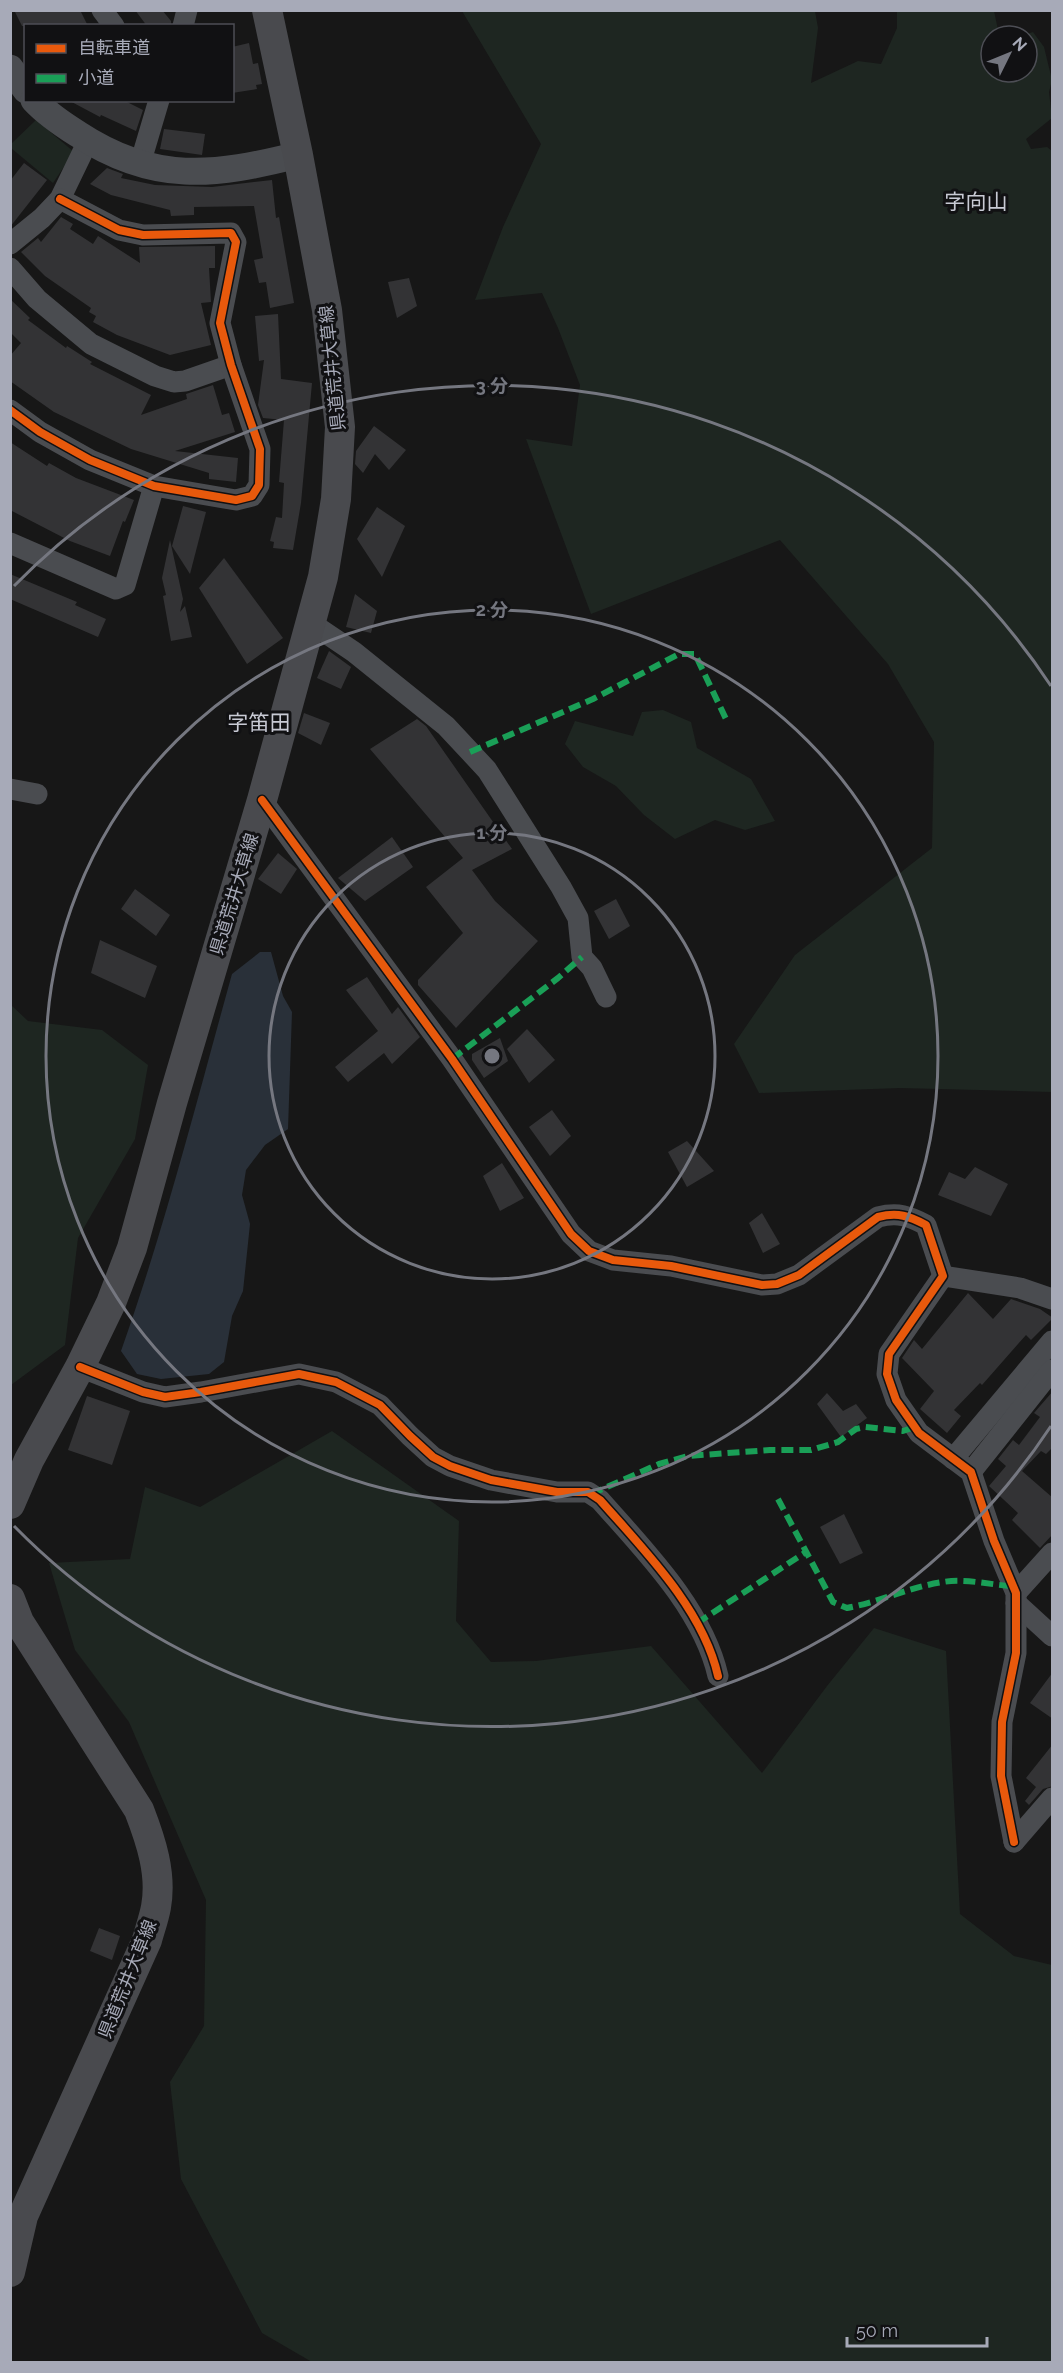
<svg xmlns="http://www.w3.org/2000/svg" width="1063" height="2373" font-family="Raleway,'Noto Sans JP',sans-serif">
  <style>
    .green { fill: #1e2621 }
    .water { fill: #293039 }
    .building { fill: #333335 }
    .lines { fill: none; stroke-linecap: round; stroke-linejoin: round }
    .minor { stroke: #4a4c50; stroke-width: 21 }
    .tertiary { stroke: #4a4c50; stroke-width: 27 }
    .secondary { stroke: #494a4e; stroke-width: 30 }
    .quiet { stroke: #1a9f57; stroke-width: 6; stroke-dasharray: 12 6; stroke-linecap: butt }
    .cycleway-casing { stroke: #111113; stroke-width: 11 }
    .cycleway { stroke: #e8590c; stroke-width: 8 }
    .ring { fill: none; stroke: #757780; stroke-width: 3 }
    .labels { text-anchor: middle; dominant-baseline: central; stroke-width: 6; stroke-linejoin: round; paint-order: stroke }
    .street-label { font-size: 18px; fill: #a7aab8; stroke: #111113 }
    .quarter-label { font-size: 21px; fill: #c8cad4; stroke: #111113 }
    .centre { fill: #757780; stroke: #111113; stroke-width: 3 }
    .ring-label { font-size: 18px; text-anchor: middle; font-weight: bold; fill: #757780; stroke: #111113; stroke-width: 6; stroke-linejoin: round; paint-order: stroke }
  </style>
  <rect width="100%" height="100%" fill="#171717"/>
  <g class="green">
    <path d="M462 11H815L818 28 811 83 858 61 881 64 897 28V11H994L998 30 1005 36H991V72H1027V36H1021L1033 32 1044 47 1052 80 1049 92 1052 118 1026 139 1031 149 1047 147 1052 151V1092L900 1088 759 1093 734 1044 795 955 932 848 934 742 888 664 780 540 591 614 526 439 572 446 580 385 558 328 542 293 475 300 503 227 541 144Z"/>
    <path d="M36 120 74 152 53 183 11 148 10 145Z"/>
    <path d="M663 710 691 722 697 748 751 779 775 821 745 830 715 820 675 839 644 815 616 786 583 767 565 744 575 721 633 736 642 712Z"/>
    <path d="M11 1005 28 1021 102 1030 148 1065 135 1139 78 1238 65 1345 11 1385V1389Z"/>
    <path d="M332 1431 459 1521 456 1621 491 1662 536 1661 651 1646 762 1773 827 1686 874 1628 946 1651 960 1914 1014 1956 1052 1965V2362H312L262 2333 181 2179 170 2082 204 2026 206 1900 129 1722 75 1650 49 1563 130 1559 145 1487 200 1507Z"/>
  </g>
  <path class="water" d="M260 952H271L283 996 292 1012 288 1129 265 1145 246 1170 242 1195 250 1224 243 1291 232 1316 224 1362 209 1374 161 1379 137 1374 121 1351C165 1227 197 1100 232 974Z"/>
  <g class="building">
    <path d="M14 10H80L88 26H22Z"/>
    <path d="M135 10H162L171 21V26H147Z"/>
    <path d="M249 43 253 64 258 63 262 84 256 85 257 89 232 93V47Z"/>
    <path d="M68 100H123L143 110 136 131 101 115 100 117Z"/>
    <path d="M164 129 205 134 202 155 160 149Z"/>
    <path d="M24 163 47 180 10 227V181Z"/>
    <path d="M107 168 123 174 121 178 155 185 212 187 272 180 276 218 279 217 294 303 270 308 266 282 259 283 254 260 263 258 254 206 194 207V215L171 216 170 210 111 195 90 184Z"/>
    <path d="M61 217 73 224 70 229 93 244 98 236 140 263 139 247 215 246V268H209L211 302 201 303 211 345 170 355 117 335 93 322 96 316 89 312 91 308 45 276 21 252 38 238 41 242Z"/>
    <path d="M409 278 417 306 397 318 388 282Z"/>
    <path d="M10 299 30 318 28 320 66 348 67 346 92 362 90 364 151 395 141 415 187 399 186 394 213 385 222 415 229 413 235 432 175 451 238 458 236 482 209 479V473L131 449 54 412 10 381V356L21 343 10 332Z"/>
    <path d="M278 314 281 379 312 383 301 503 293 550 273 548 274 542 270 541 276 517 282 518 284 483 279 482 284 420 263 418 258 405 264 360 259 361 255 316Z"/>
    <path d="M374 426 406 450 389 470 375 454 363 473 355 464 356 451Z"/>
    <path d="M10 442 47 466 49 463 76 478 134 500 125 522 123 521 110 556 70 541 10 510Z"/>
    <path d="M183 506 206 512 190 574 172 546Z"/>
    <path d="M377 507 405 526 382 577 357 539Z"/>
    <path d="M170 540 183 599 180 612 185 606 192 637 171 641 163 596 166 595 162 578Z"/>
    <path d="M224 558 283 638 247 664 199 588Z"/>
    <path d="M10 574 77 602 75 605 106 619 98 637 10 599Z"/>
    <path d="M355 594 377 611 371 633 346 627Z"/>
    <path d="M329 651 351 667 341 689 317 678Z"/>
    <path d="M304 713 330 723 321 745 298 733Z"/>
    <path d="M417 719 426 726 512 849 472 870 495 901 538 941 456 1028 418 985V980L463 933 426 887 463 858 370 749Z"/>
    <path d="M392 837 413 867 365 901 338 878Z"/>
    <path d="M278 853 297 869 281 894 258 879Z"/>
    <path d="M135 889 170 915 156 936 121 909Z"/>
    <path d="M616 899 630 926 609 939 594 911Z"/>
    <path d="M100 940 157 966 145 998 91 973Z"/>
    <path d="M367 977 392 1014 398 1007 420 1037 392 1064 384 1053 348 1082 335 1067 378 1031 346 990Z"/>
    <path d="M527 1029 555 1060 529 1083 507 1049Z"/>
    <path d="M500 1038 508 1061 484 1078 472 1060V1054Z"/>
    <path d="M552 1110 571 1136 550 1156 529 1127Z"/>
    <path d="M687 1141 714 1171 687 1187 668 1152Z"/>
    <path d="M502 1163 524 1198 500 1211 483 1176Z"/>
    <path d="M975 1167 1008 1184 991 1216 938 1195 949 1172 965 1179Z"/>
    <path d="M762 1213 780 1244 763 1253 749 1223Z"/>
    <path d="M968 1293 993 1319 1011 1299 1040 1309 1053 1318 1031 1340 1026 1335 982 1385 980 1383 954 1410 961 1416 947 1433 920 1409 934 1391 902 1358 914 1340 922 1349Z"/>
    <path d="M1053 1391V1447L1046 1454 1041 1451 1022 1471 1053 1498V1534L1040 1548 1012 1520 1018 1513 989 1486 1006 1466 998 1459 1013 1440 1019 1445 1040 1417 1034 1413Z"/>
    <path d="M827 1393 843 1411 856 1404 867 1418 841 1437 817 1404Z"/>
    <path d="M87 1396 130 1411 112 1465 68 1450Z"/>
    <path d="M844 1514 863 1553 840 1564 820 1527Z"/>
    <path d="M1053 1672V1719L1030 1703Z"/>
    <path d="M1053 1744V1786L1043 1789 1029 1805 1025 1801 1036 1787 1026 1778Z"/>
    <path d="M99 1928 120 1936 112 1960 90 1951Z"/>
  </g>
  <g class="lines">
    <g class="minor">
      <path d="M102 10 114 26"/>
      <path d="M183 26 187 10"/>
      <path d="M140 164 159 100"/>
      <path d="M10 244 42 218 60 199 88 141"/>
      <path d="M10 268 37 299 91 344 155 376 174 382 185 381 231 365"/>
      <path d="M10 410 40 432 90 460 154 486 236 500 252 496 259 485 260 449 231 365 220 323 236 242 231 233 143 235 119 230 60 199"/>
      <path d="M10 543 116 589 125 585 154 486"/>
      <path d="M311 623 354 652 446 726 487 770 561 887 578 918 582 957 592 968 606 997"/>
      <path d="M10 789 37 794"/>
      <path d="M262 800 452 1059 571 1234 589 1251 613 1260 671 1266 762 1285 777 1284 799 1275 878 1217C898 1212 909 1216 926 1225L943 1276"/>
      <path d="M943 1276 889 1354 887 1374 896 1400 919 1433 971 1472 994 1541 1016 1593V1653L1002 1722 1001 1776 1014 1842"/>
      <path d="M943 1276 1020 1288 1052 1299"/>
      <path d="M80 1367 143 1392 165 1397 201 1392 299 1374 336 1382 380 1405 410 1436 433 1457 450 1466 491 1480 557 1492H588L600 1500C644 1550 703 1609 718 1676"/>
      <path d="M953 1459 1052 1341"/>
      <path d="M971 1472 1052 1370"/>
      <path d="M1016 1593 1052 1553"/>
      <path d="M1016 1603 1052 1636"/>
      <path d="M1014 1842 1052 1798"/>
    </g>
    <g class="tertiary">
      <path d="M10 68 26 90"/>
      <path d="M34 100C47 114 62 124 78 134 154 184 214 176 298 155"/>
    </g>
    <g class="secondary">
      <path d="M10 1504 29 1460 80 1367 111 1303 132 1248 172 1103 262 800 323 577 336 499 340 427 327 310 298 155 267 10"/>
      <path d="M10 1599 19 1622 139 1810C151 1841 162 1874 156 1907 154 1918 150 1929 147 1940L23 2216 10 2272"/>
    </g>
    <g class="quiet">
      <path d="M470 752 593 699 679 654H695L726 719"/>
      <path d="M452 1059 558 978 582 957"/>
      <path d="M591 1494 659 1464 688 1456 770 1450H811L838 1442 856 1429 865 1427 903 1431 915 1427"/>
      <path d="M778 1499 833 1602 847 1608C879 1602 910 1587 943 1582 966 1578 989 1585 1013 1586"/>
      <path d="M697 1623 806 1552"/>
    </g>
    <defs>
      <g id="cycleway">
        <path d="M10 410 40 432 90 460 154 486 236 500 252 496 259 485 260 449 231 365 220 323 236 242 231 233 143 235 119 230 60 199"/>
        <path d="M262 800 452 1059 571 1234 589 1251 613 1260 671 1266 762 1285 777 1284 799 1275 878 1217C898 1212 909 1216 926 1225L943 1276 889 1354 887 1374 896 1400 919 1433 971 1472 994 1541 1016 1593V1653L1002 1722 1001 1776 1014 1842"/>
        <path d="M80 1367 143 1392 165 1397 201 1392 299 1374 336 1382 380 1405 410 1436 433 1457 450 1466 491 1480 557 1492H588L600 1500C644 1550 703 1609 718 1676"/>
      </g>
    </defs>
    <use href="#cycleway" class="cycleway-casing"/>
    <use href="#cycleway" class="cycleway"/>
  </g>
  <g class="ring">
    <circle cx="492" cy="1056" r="223"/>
    <circle cx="492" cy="1056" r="446"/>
    <path d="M1051 1426A670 670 0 0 1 14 1526M14 586A670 670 0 0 1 1051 686"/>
  </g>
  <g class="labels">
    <g class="street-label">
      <text transform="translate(332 368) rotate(-96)">県道荒井大草線</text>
      <text transform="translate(234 894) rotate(-73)">県道荒井大草線</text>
      <text transform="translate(127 1979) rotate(-68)">県道荒井大草線</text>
    </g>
    <g class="quarter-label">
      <text x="976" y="201">字向山</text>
      <text x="259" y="722">字笛田</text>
    </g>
  </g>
  <circle cx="492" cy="1056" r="9" class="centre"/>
  <g class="ring-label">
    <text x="492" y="392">3 分</text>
    <text x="492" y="616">2 分</text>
    <text x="492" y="839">1 分</text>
  </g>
  <rect width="1063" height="2373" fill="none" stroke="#a7aab8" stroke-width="24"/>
  <rect x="24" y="24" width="210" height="78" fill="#111113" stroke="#4d4e55" stroke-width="1.5"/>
  <rect x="36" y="44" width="30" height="9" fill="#e8590c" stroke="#4d4e55" stroke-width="1.5"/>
  <text x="78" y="54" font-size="18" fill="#a7aab8">自転車道</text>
  <rect x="36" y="74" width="30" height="9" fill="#1a9f57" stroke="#4d4e55" stroke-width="1.5"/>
  <text x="78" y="84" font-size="18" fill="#a7aab8">小道</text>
  <g transform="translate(1009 54) rotate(47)"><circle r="28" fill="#111113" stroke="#4d4e55" stroke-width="1.5"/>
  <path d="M0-4.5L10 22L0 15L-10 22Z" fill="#757780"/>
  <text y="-9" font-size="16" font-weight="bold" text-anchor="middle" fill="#a7aab8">N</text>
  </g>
  <path d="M847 2337v9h140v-9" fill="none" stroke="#a7aab8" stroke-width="3"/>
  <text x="856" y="2337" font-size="18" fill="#a7aab8" stroke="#111113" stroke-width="4.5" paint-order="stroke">50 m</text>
</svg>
